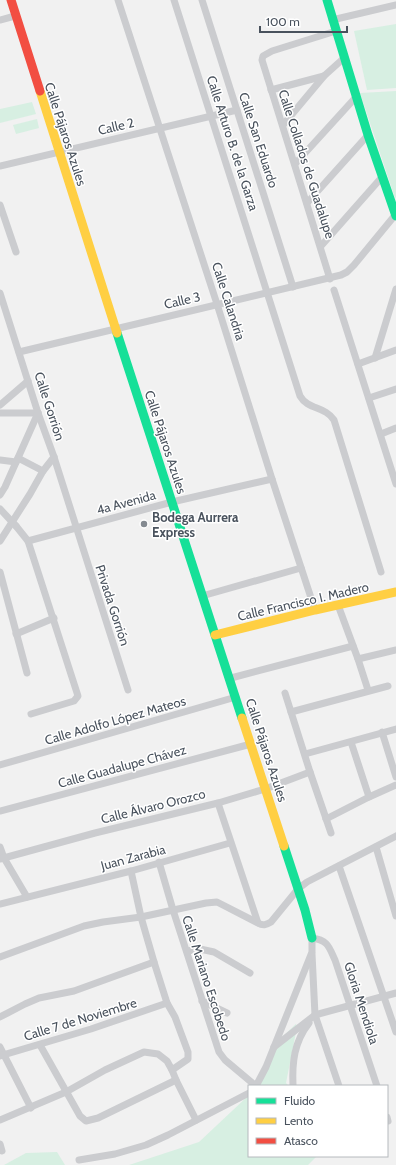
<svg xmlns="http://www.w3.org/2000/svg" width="396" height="1165" font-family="Cabin,sans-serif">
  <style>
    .green { fill: #d7efe2 }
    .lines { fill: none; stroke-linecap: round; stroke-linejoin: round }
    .street { stroke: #cbcccf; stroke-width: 7 }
    .fast { stroke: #16e098; stroke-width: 9 }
    .slow { stroke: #ffcf43; stroke-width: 9 }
    .jam { stroke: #f24e42; stroke-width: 9 }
    .street-bridge { stroke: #cbcccf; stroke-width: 7 }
    .poi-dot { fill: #848a91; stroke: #fff; stroke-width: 1.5 }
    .labels { text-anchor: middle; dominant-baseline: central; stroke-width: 3; stroke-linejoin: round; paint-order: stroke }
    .street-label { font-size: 13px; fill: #49525d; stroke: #fff }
    .poi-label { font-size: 13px; font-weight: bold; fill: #49525d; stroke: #fff; text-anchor: start }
  </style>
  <rect width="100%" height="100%" fill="#f1f1f1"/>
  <g class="green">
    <path d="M396 24V88L367 90 354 31Z"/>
    <path d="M396 91V197L395 198 360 93Z"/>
    <path d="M32 102 36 114 0 123V109Z"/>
    <path d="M37 119 39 128 16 134 13 125Z"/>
    <path d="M296 1024 297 1027 286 1083 289 1086H256L282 1037Z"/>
    <path d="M249 1095V1156H317L308 1165H129L199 1142Z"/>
    <path d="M57 1152 65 1165H4L26 1153Z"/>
  </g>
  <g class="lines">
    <g class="street">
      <path d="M118 0 217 304 272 479 315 610"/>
      <path d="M174 0 300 396C308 410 325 406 334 420L381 572"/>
      <path d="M202 0 293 287"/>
      <path d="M0 20 15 16"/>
      <path d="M332 20 396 5"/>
      <path d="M271 90 324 76 344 58"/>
      <path d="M283 125 324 76"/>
      <path d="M295 164 356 97"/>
      <path d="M0 166 237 110"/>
      <path d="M307 203 368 135"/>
      <path d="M0 205 16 252"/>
      <path d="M321 246 382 177"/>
      <path d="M330 279 262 60 263 56 272 51 336 31"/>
      <path d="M334 290 396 484"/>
      <path d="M0 293 38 413 54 457 128 690"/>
      <path d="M19 352 341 275 347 272 354 265 396 214"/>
      <path d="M375 358 396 289"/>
      <path d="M358 364 396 350"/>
      <path d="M369 398 396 389"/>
      <path d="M0 405 28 381"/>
      <path d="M0 413H38"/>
      <path d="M381 434 396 428"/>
      <path d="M18 458 43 471 54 457"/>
      <path d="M0 460 16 462"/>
      <path d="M0 495 5 487 38 413"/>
      <path d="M16 526 28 541 172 502 272 479"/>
      <path d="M0 541 30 494 43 471"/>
      <path d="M28 541 78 696 74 701 31 714"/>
      <path d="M0 572 27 673"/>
      <path d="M202 596 301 568"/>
      <path d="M338 605 358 659 368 690"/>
      <path d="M16 634 54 618"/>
      <path d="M358 659 396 650"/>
      <path d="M231 678 353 646"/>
      <path d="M285 693 310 772 331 833"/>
      <path d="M291 712 388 686"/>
      <path d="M382 732 396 777"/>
      <path d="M351 742 369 797"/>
      <path d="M305 754 396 729"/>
      <path d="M0 765 236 697"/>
      <path d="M218 803 258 923"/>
      <path d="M0 811 251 744"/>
      <path d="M326 819 369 797 396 785"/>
      <path d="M0 847 4 858 27 897"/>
      <path d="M376 847 396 916"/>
      <path d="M0 859 95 833 218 803 265 789 310 772"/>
      <path d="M159 862 173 910 219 1052 225 1060 256 1086"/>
      <path d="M339 866 396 1032"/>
      <path d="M131 871 141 917 154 962 167 1003 175 1017 188 1052V1059L172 1070"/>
      <path d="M0 904 131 871 230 843"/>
      <path d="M187 951 200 949 214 952 250 973"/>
      <path d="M312 954 315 1015 339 1086"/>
      <path d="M0 957 84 926 103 922 141 917 206 903 217 902 258 923C263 926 266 925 271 922L298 889 307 882 396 836"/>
      <path d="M202 1001 227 1013"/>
      <path d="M0 1017 25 1004 39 998 74 991 154 962"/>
      <path d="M40 1045 80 1116 86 1121 98 1118 176 1080"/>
      <path d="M0 1047 31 1108"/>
      <path d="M274 1047 315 1015 396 993"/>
      <path d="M0 1056 91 1029 167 1003"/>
      <path d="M293 1085C292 1063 294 1042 309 1023"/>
      <path d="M256 1086 266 1067 312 952V938C328 940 329 947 335 960L377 1086"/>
      <path d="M387 1117 388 1121"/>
      <path d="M0 1120 66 1092 105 1070 144 1052 158 1054 167 1061 172 1070 176 1080 196 1120"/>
      <path d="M0 1144 2 1151"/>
      <path d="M79 1160 115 1154 146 1145 168 1135 249 1093"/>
    </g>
    <g class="fast">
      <path d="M327 0 368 135 396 216"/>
      <path d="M117 333 242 718"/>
      <path d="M284 846 305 910 312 938"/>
    </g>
    <g class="slow">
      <path d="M40 91 117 333"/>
      <path d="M215 635 315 610 396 592"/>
      <path d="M242 718 284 846"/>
    </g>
    <path class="jam" d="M11 0 40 91"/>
    <path class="street-bridge" d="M0 509 16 526"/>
  </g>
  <circle class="poi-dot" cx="144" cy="524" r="4"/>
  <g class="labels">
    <g class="street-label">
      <text transform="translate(116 126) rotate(-13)">Calle 2</text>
      <text transform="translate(66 134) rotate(72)">Calle Pájaros Azules</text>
      <text transform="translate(259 140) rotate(72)">Calle San Eduardo</text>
      <text transform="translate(233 143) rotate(72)">Calle Arturo B. de la Garza</text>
      <text transform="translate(307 164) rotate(72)">Calle Collados de Guadalupe</text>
      <text transform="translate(182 300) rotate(-13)">Calle 3</text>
      <text transform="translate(229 301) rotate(72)">Calle Calandria</text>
      <text transform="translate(50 406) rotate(72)">Calle Gorrión</text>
      <text transform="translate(166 442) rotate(72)">Calle Pájaros Azules</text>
      <text transform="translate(126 502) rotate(-15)">4a Avenida</text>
      <text transform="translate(303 601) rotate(-13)">Calle Francisco I. Madero</text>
      <text transform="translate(113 605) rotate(72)">Privada Gorrión</text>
      <text transform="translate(115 720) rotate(-16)">Calle Adolfo López Mateos</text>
      <text transform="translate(267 750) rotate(72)">Calle Pájaros Azules</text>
      <text transform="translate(122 766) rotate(-15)">Calle Guadalupe Chávez</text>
      <text transform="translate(153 806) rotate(-14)">Calle Álvaro Orozco</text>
      <text transform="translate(133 857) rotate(-15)">Juan Zarabia</text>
      <text transform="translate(207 978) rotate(72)">Calle Mariano Escobedo</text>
      <text transform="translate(362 1003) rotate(72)">Gloria Mendiola</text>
      <text transform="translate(80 1019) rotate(-17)">Calle 7 de Noviembre</text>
    </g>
    <g class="poi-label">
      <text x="152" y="517">Bodega Aurrera<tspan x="152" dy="15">Express</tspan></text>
    </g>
  </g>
  <rect x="248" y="1085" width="140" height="72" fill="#ffffff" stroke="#b6babe"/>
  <rect x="256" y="1098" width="20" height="6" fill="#16e098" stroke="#b6babe"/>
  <text x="284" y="1105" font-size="12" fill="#49525d">Fluido</text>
  <rect x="256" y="1118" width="20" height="6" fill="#ffcf43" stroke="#b6babe"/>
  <text x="284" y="1125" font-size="12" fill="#49525d">Lento</text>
  <rect x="256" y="1138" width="20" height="6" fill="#f24e42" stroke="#b6babe"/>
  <text x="284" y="1145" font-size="12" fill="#49525d">Atasco</text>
  <path d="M260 26v6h87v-6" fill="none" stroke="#49525d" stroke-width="2"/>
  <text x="266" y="26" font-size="12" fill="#49525d" stroke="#ffffff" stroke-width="3" paint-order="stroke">100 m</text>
</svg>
